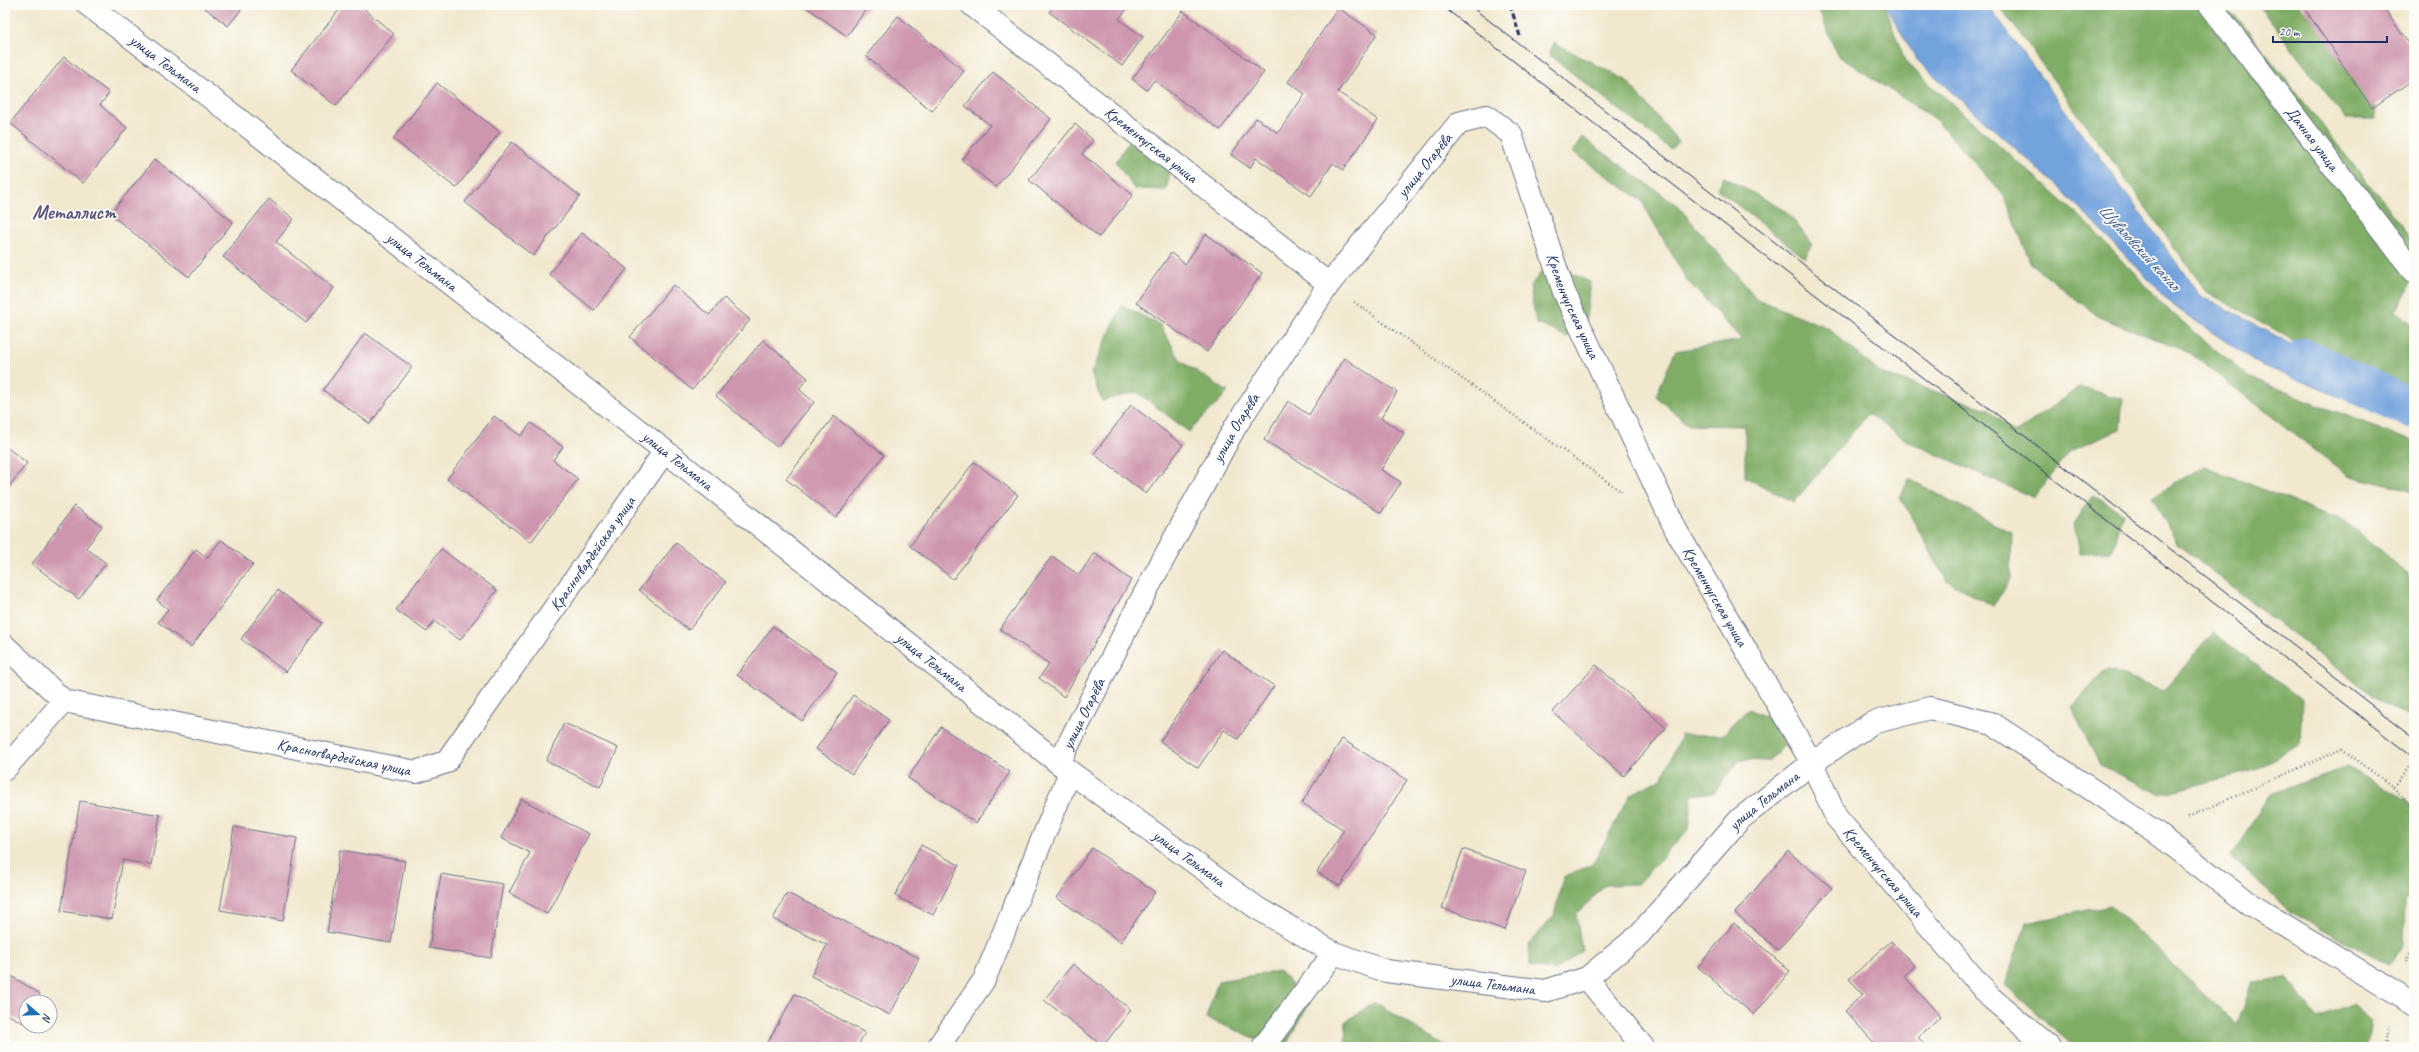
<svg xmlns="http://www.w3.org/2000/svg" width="2419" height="1052" font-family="Caveat,sans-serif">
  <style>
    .forest { fill: #80ad66; stroke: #4e6e62 }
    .water { fill: #73a3dd; stroke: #47699e }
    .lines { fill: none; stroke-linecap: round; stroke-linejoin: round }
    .canal { stroke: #73a3dd; stroke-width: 40 }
    .building { fill: #ce96ae }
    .service-casing { stroke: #667085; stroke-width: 24 }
    .minor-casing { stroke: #667085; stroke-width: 24 }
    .tertiary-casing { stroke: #667085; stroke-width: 24 }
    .path { stroke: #667085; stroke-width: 2.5; stroke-dasharray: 1 3; stroke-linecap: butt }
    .service { stroke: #fff; stroke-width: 22 }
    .minor { stroke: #fff; stroke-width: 22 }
    .tertiary { stroke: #fff; stroke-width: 22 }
    .tram { stroke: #1b2f5e; stroke-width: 1 }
    .rail { stroke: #1b2f5e; stroke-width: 3; stroke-dasharray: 6 3; stroke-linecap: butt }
    .labels { text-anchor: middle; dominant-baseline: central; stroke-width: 3.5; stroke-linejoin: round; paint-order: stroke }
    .street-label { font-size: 16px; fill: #1b2f5e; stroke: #fdfcf7 }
    .water-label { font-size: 17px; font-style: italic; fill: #3a588a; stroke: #fdfcf7 }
    .district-label { font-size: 20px; font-weight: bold; fill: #5a537a; stroke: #fdfcf7 }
  </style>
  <rect width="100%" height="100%" fill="#fdfcf7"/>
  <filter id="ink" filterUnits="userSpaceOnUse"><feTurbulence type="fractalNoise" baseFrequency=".025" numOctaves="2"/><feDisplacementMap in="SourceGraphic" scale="8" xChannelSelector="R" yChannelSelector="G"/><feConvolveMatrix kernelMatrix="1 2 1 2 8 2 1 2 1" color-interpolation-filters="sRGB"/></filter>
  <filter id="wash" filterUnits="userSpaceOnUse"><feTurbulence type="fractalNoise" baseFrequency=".012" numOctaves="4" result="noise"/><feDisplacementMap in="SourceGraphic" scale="16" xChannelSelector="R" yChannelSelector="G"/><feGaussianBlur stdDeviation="0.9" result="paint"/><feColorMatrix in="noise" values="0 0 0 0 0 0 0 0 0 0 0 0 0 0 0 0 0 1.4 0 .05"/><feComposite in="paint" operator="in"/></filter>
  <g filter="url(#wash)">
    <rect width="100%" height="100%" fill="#f1e8ce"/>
    <g class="forest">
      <path d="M1817 5H1884L1906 63 2086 222 2164 306 2248 377 2414 442V492L2347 475 2190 353 2099 317 2031 264 2005 197 1936 120 1837 55Z"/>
      <path d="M1999 5H2211L2237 17 2414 242V277L2396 312 2414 325V400L2407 403 2207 292Z"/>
      <path d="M2258 5H2299L2372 85 2376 119H2346Z"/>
      <path d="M1554 43 1626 80 1679 142 1670 149 1549 55Z"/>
      <path d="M1582 137 1678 206 1757 299 1828 328 1880 373 1990 410 2014 434 2079 387 2123 399 2120 430 2068 452 2034 498 1909 442 1868 414 1794 502 1745 477V426L1688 425 1656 396 1675 351 1742 340 1686 279 1641 200 1573 152Z"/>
      <path d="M1130 139 1175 150 1166 190 1134 189 1116 162Z"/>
      <path d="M1724 177 1787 212 1812 244 1805 258 1717 189Z"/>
      <path d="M1549 263 1590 282 1586 320 1567 337 1536 323 1530 286Z"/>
      <path d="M1122 305 1160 325 1181 361 1228 392 1189 432 1137 392 1102 401 1091 373Z"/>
      <path d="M2204 466 2347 523 2408 574 2414 600V718L2382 703 2178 545 2152 497Z"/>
      <path d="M1909 479 2012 533 2011 579 1993 606 1947 581 1900 497Z"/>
      <path d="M2094 495 2123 513 2111 552 2080 553 2074 524Z"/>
      <path d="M2214 633 2302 701 2300 743 2259 769 2160 794 2100 765 2071 707 2107 669 2164 690Z"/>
      <path d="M1748 709 1781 723 1784 746 1768 761 1739 760 1715 792 1692 795 1688 830 1637 884 1606 885 1576 914 1582 951 1554 971 1530 966 1529 944 1554 916 1563 877 1593 864 1630 795 1663 777 1681 735H1722Z"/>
      <path d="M2347 767 2414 804V892L2405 901 2404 944 2390 965 2289 911 2230 856 2271 794Z"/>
      <path d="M2111 905 2237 1025 2252 982 2287 978 2318 1018 2353 1005 2371 1020 2367 1047H2074L2005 985 2026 923Z"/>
      <path d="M1279 971 1310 1003 1285 1047H1277L1206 1018 1218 981Z"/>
      <path d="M1375 1002 1446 1047H1345L1346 1021Z"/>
    </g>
    <path class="water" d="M1885 5H1988L2200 295 2315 357 2388 403 2379 413 2259 364 2175 307 2066 194 1917 60Z"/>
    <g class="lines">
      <path class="canal" d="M2304 358 2414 410"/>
    </g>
    <g id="blocks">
      <g class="building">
        <path d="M201 5H245L228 26Z"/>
        <path d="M343 5H359L394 34 336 106 291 70Z"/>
        <path d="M803 5H869L847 36Z"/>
        <path d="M1055 5H1130L1119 19 1143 37 1122 66 1049 12Z"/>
        <path d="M2302 5H2382L2414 52V79L2372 108Z"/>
        <path d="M1338 8 1377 34 1338 92 1378 120 1343 170 1333 163 1311 196 1256 158 1250 168 1231 155 1256 118 1278 133 1305 94 1288 82Z"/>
        <path d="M1183 11 1264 72 1220 130 1154 80 1147 90 1132 79Z"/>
        <path d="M898 16 964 71 932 111 866 56Z"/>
        <path d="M64 57 109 93 100 105 127 128 83 183 10 123Z"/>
        <path d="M993 72 1051 119 996 187 962 160 990 125 965 106Z"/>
        <path d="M437 83 500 132 456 188 393 139Z"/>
        <path d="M1075 124 1093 140 1082 154 1133 195 1099 237 1029 180Z"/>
        <path d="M512 142 580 196 533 256 465 202Z"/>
        <path d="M155 159 233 222 189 277 110 214Z"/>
        <path d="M269 199 294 219 276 242 334 288 306 323 223 257Z"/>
        <path d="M582 233 627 269 594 310 549 274Z"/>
        <path d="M1206 234 1262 273 1207 352 1136 303 1171 253 1185 264Z"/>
        <path d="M673 285 709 315 724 298 750 320 692 390 630 337Z"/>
        <path d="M365 333 412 367 370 424 323 390Z"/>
        <path d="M763 340 808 378 799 389 814 402 777 447 716 396Z"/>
        <path d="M1344 358 1397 392 1381 418 1404 433 1381 470 1401 482 1381 513 1264 440 1288 401 1309 415Z"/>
        <path d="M1131 405 1183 445 1146 494 1094 454Z"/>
        <path d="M494 416 521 436 531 423 563 447 553 460 578 479 531 542 447 479Z"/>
        <path d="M834 416 884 455 836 518 786 479Z"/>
        <path d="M5 446 27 463 5 492Z"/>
        <path d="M974 462 1018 495 953 579 910 546Z"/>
        <path d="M74 506 102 526 86 548 106 563 79 599 32 564Z"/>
        <path d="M221 540 253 564 191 647 158 622 168 609 157 600 196 549 207 558Z"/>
        <path d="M676 543 726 582 689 630 639 590Z"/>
        <path d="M441 549 497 590 460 640 434 621 427 632 396 610Z"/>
        <path d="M1094 553 1131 580 1064 697 1039 678 1049 664 1000 629 1052 556 1079 575Z"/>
        <path d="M278 590 322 623 286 672 241 639Z"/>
        <path d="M773 626 837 672 802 721 737 675Z"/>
        <path d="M1222 650 1274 686 1238 739 1224 730 1198 768 1160 741Z"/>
        <path d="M1596 665 1666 728 1624 776 1553 712Z"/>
        <path d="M853 695 889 720 852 774 816 749Z"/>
        <path d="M564 723 618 748 600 787 546 761Z"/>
        <path d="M941 727 1010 772 976 823 908 778Z"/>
        <path d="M1342 739 1407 780 1340 886 1317 872 1344 830 1302 803Z"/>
        <path d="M521 799 589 834 547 914 509 893 530 853 501 838Z"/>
        <path d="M80 801 160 815 151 865 123 860 112 919 61 911Z"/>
        <path d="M234 827 297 838 283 921 220 910Z"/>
        <path d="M921 845 959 865 933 915 895 896Z"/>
        <path d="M1092 848 1155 892 1121 942 1057 898Z"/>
        <path d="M1463 849 1526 871 1505 930 1442 908Z"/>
        <path d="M340 850 405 861 391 943 327 932Z"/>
        <path d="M1788 851 1832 888 1778 950 1735 913Z"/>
        <path d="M441 874 503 884 491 958 429 948Z"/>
        <path d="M787 893 919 958 890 1015 811 976 827 945 773 919Z"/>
        <path d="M1734 923 1790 971 1754 1015 1698 967Z"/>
        <path d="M1891 941 1915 966 1904 976 1941 1017 1918 1037 1926 1047H1878L1845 1011 1863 994 1849 979Z"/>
        <path d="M1073 964 1131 1010 1103 1046 1044 1000Z"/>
        <path d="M5 972 40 994 35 1002H26V1018L23 1023 5 1013Z"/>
        <path d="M795 994 865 1033 857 1047H765Z"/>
      </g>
    </g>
  </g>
  <g filter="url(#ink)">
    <use href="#blocks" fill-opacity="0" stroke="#667085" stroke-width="1"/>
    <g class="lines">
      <defs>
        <g id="service">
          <path d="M5 769 64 701"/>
          <path d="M1587 978 1643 1047"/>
        </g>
        <g id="minor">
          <path id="s1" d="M88 5 224 108 665 451 1070 772 1257 908 1334 953 1386 971 1545 991 1587 978 1638 936 1740 819 1812 763 1872 723 1930 708 1993 724 2154 831 2248 903 2414 1004"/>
          <path id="s2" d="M972 5 1329 284"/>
          <path id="s3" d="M5 646 64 701 416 772 446 762 665 451"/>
          <path id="s4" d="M1059 763 1139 604 1235 427 1329 284 1459 123 1487 116 1511 134 1564 292 1676 530 1812 763 1836 817 1990 997 2049 1047"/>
          <path d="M938 1047 984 980 1070 772"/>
          <path d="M1263 1047 1334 953"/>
        </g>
        <g id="tertiary">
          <path id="s5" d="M2210 5 2414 272"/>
        </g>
      </defs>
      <use href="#service" class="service-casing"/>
      <use href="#minor" class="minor-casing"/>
      <use href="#tertiary" class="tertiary-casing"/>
      <g class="path">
        <path d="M1354 302 1622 492"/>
        <path d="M2393 787 2414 809"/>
        <path d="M2188 817 2342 749 2393 787 2414 761"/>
        <path d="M2406 962 2414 940"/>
        <path d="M2386 1047 2389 1027"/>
      </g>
      <use href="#service" class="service"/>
      <use href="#minor" class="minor"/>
      <use href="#tertiary" class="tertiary"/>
      <g class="tram">
        <path d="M1441 5 2414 758"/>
        <path d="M1469 5 2414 738"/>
      </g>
      <path class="rail" d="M1510 5 1520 36"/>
    </g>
  </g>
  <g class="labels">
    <g class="street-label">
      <text stroke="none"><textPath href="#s1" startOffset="97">улица Тельмана</textPath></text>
      <text stroke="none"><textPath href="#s5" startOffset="168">Дачная улица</textPath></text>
      <text stroke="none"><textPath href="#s2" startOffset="227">Кременчугская улица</textPath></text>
      <text stroke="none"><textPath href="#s4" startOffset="703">улица Огарёва</textPath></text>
      <text stroke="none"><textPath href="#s1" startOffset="421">улица Тельмана</textPath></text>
      <text stroke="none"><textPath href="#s4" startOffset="999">Кременчугская улица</textPath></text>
      <text stroke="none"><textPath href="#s4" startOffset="379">улица Огарёва</textPath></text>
      <text stroke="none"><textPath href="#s1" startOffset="745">улица Тельмана</textPath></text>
      <text stroke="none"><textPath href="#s3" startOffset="726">Красногвардейская улица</textPath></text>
      <text stroke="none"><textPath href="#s4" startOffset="1323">Кременчугская улица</textPath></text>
      <text stroke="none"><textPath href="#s1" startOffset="1069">улица Тельмана</textPath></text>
      <text stroke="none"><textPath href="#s4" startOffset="55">улица Огарёва</textPath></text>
      <text stroke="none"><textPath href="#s3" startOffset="366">Красногвардейская улица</textPath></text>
      <text stroke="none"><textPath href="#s1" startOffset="2077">улица Тельмана</textPath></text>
      <text stroke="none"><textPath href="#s1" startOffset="1393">улица Тельмана</textPath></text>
      <text stroke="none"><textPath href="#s4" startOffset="1647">Кременчугская улица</textPath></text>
      <text stroke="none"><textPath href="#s1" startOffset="1729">улица Тельмана</textPath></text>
    </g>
    <g class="water-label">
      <text transform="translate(2139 247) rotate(47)">Шуваловский канал</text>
    </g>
    <g class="district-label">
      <text x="74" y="212">Металлист</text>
    </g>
  </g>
  <rect width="2419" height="1052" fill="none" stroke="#fdfcf7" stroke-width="20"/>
  <g transform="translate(38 1014) rotate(109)"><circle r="19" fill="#fdfcf7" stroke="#a3aaba"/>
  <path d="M0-3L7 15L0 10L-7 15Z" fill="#1f6fb2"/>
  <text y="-6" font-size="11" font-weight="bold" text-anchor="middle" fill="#1b2f5e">N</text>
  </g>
  <path d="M2273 36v6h114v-6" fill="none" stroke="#1b2f5e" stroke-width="2"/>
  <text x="2279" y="36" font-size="12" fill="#1b2f5e" stroke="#fdfcf7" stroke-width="3" paint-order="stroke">20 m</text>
</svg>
